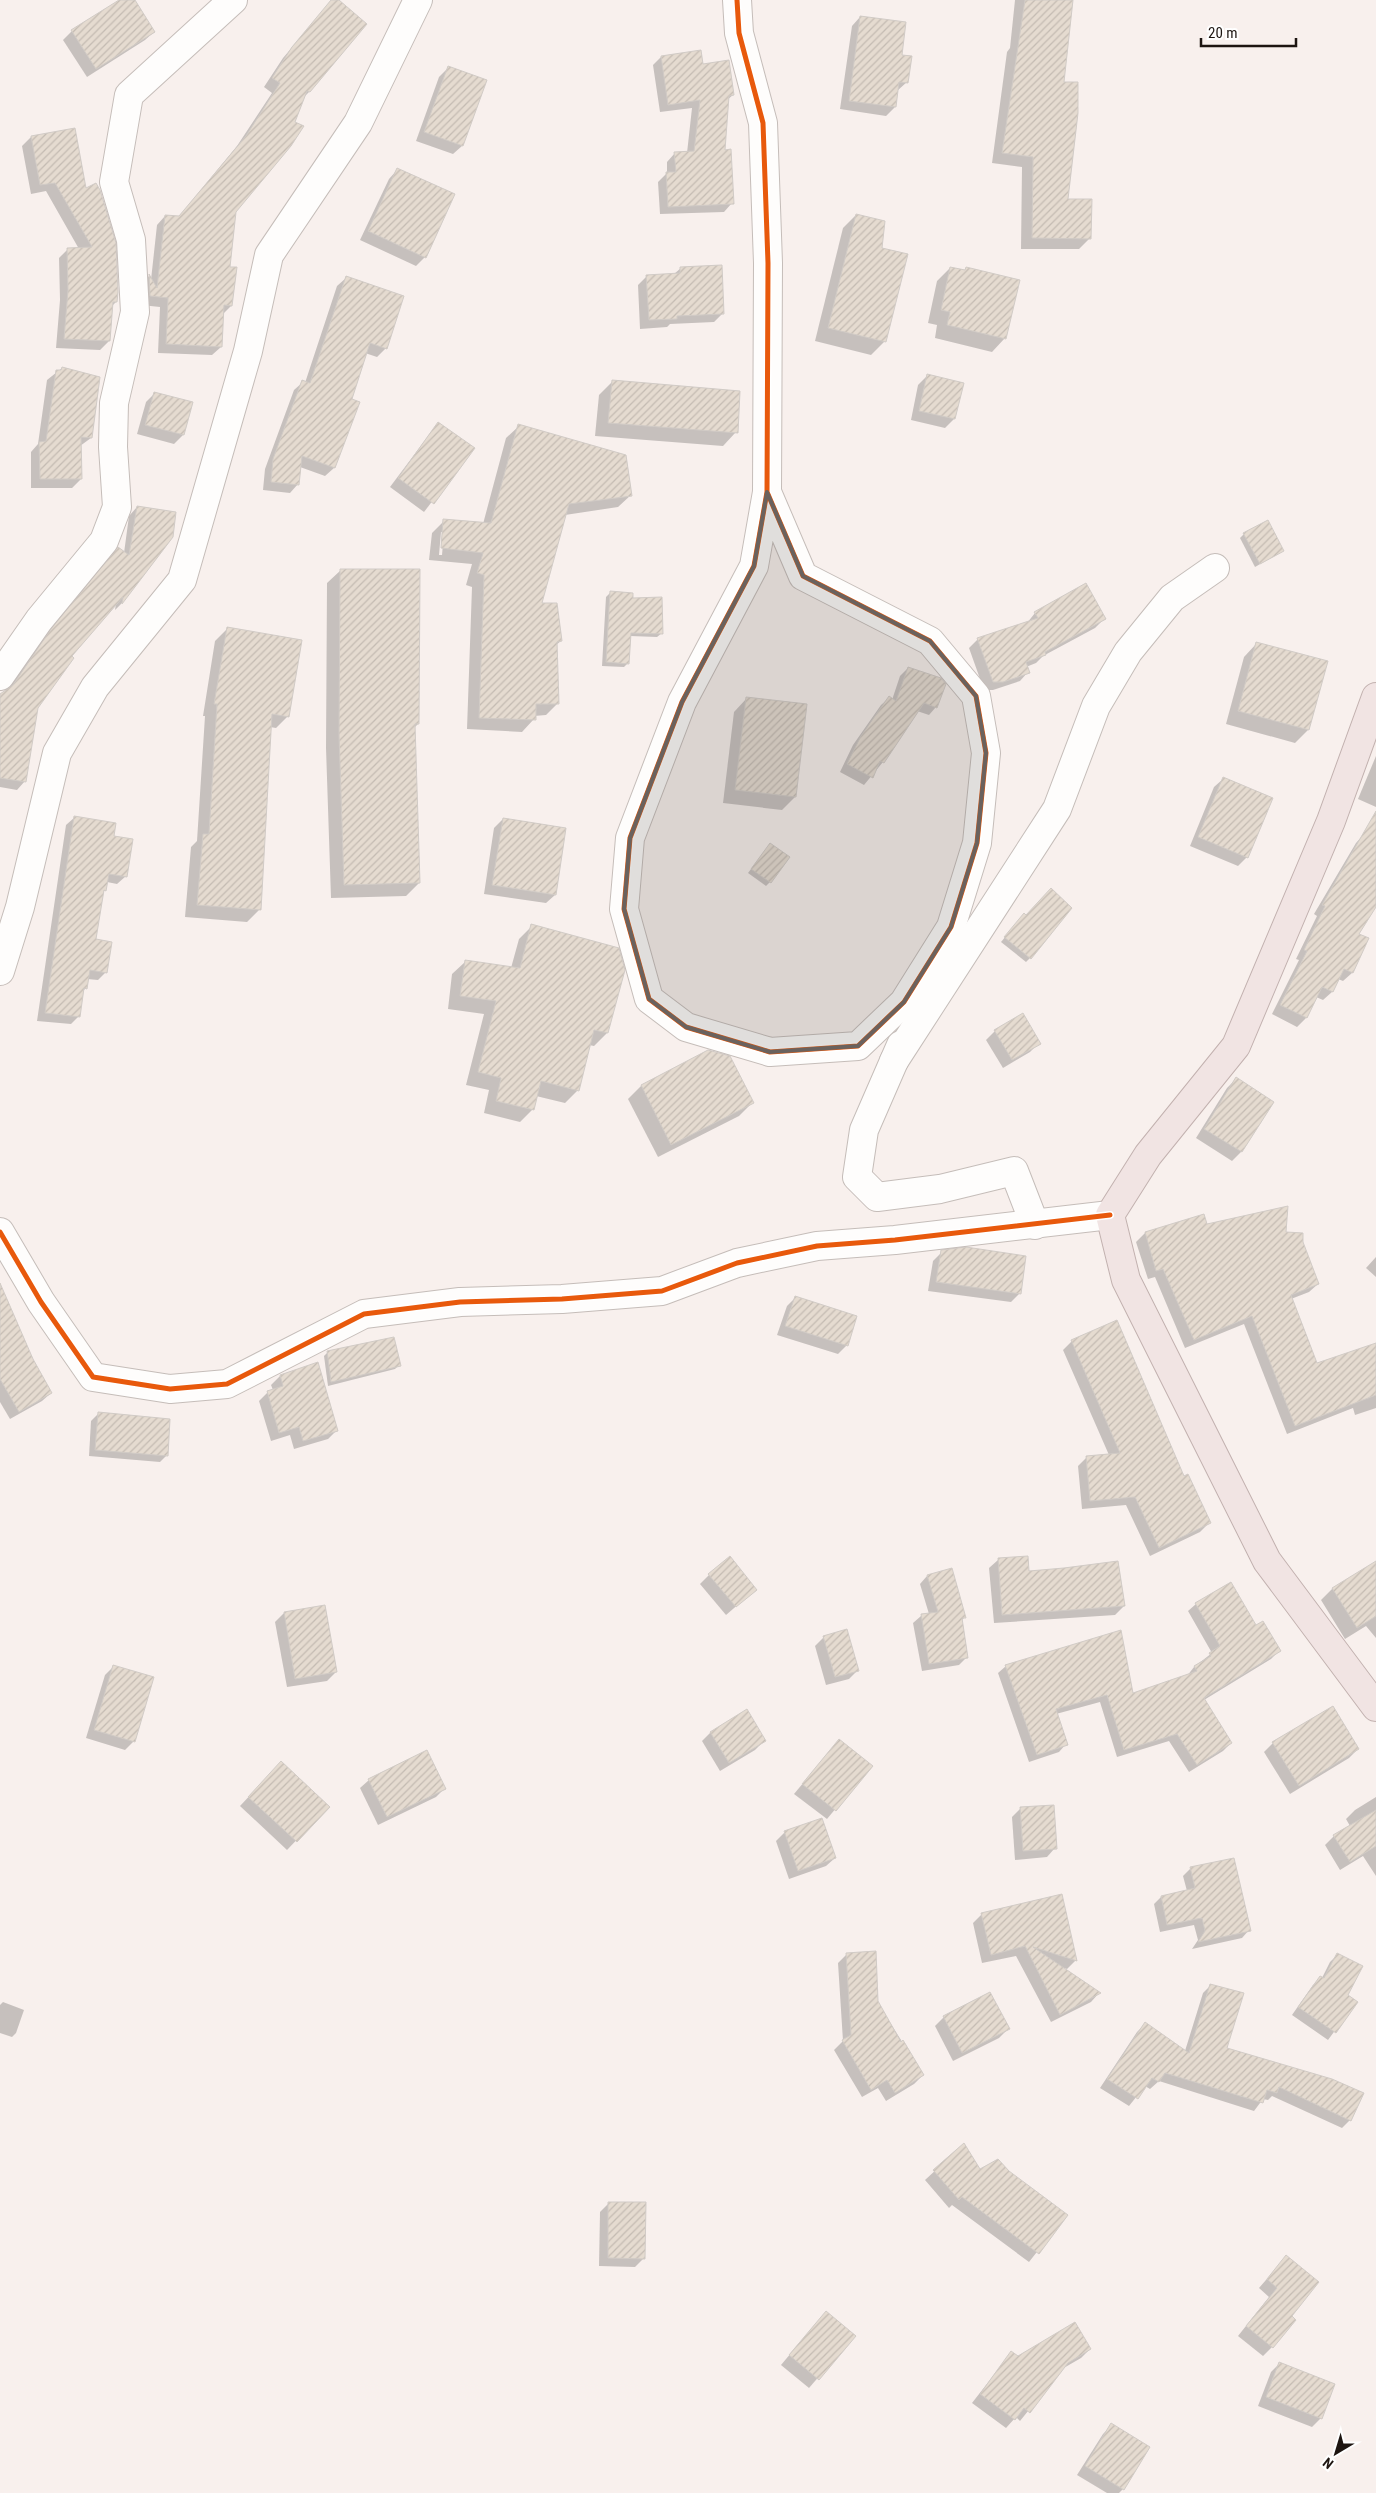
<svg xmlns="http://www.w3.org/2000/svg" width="1376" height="2493" font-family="'Roboto Condensed',sans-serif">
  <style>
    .shadow { fill: #0003; fill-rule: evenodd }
    .building { fill: url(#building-hatch); stroke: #d1cbc6 }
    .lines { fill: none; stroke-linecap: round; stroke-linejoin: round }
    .minor-casing { stroke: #c5bdb9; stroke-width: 30 }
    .highway-casing { stroke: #c2b1af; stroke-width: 30 }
    .minor { stroke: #fefdfc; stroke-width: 28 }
    .highway { stroke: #f1e4e3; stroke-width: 28 }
    .cycleway-casing { stroke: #fff; stroke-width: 8 }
    .cycleway { stroke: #e8590c; stroke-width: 5 }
    .marked { fill: #6a625e; fill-opacity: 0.2; stroke: #6a625e; stroke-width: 4; stroke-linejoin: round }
  </style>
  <defs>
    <pattern id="building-hatch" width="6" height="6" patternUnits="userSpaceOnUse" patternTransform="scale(1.25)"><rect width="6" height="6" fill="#e5dbd0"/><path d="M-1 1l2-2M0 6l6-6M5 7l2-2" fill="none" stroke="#c4bbb2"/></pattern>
  </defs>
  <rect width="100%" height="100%" fill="#f8f0ed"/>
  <g class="shadow">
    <path d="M121 0H133L154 32 145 40 87 77 63 40 72 31Z"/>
    <path d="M332 0H337L310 91 304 97 235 212 229 268 231 306 223 314 221 347 212 355 158 353 160 307 141 305 140 284 148 276 151 280 157 225 165 216 178 218 237 146 272 93 264 87 283 58Z"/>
    <path d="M1015 0H1071L1062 83 1067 200 1090 238 1079 249H1021L1022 167 992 163 1007 52 1010 48Z"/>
    <path d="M860 17 900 56 907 82 897 91 895 107 886 116 840 109 852 26Z"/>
    <path d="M661 57 702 65 733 95 727 100 723 151 732 203 724 212 660 214 658 182 667 173V162L675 153H687L692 108 660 112 653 65Z"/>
    <path d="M448 68 462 146 453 154 416 141 439 77Z"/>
    <path d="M31 137 85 190 116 302 112 306 109 341 100 350 56 348 60 300 59 258 68 249H79L46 191 31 194 22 146Z"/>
    <path d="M397 170 425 257 416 266 360 240 389 179Z"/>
    <path d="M856 215 880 249 884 342 871 355 815 341 843 228Z"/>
    <path d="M681 268 723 313 714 322 670 324 667 327 640 329 638 285 647 276 674 274Z"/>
    <path d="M950 268 964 271 966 269 1005 338 992 352 935 338 937 325 928 323 937 281Z"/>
    <path d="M346 278 386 348 377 357 365 353 350 400 334 468 325 476 300 467 298 484 290 493 263 490 265 469 294 390 303 382 305 383 337 286Z"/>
    <path d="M62 368 91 438 80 446 81 479 72 488H31V452L38 444 47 380Z"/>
    <path d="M927 376 954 419 945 428 911 420 918 385Z"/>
    <path d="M612 382 736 432 723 446 595 436 599 395Z"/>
    <path d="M155 393 192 403 183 435 174 444 137 434 146 402Z"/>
    <path d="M438 423 473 448 424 512 390 487Z"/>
    <path d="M519 426 631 495 618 507 565 515 540 605 561 641 556 645 558 703 546 715 534 716V719L522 732 467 729 472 587 466 585 472 564 429 560 432 533 444 521 483 524 506 438ZM441 532H444L442 555H439Z"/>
    <path d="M137 507 172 536 121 604 115 610 116 604 70 656 37 707 25 781 17 790 0 787V695L9 688 43 639 110 557 124 553 129 516Z"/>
    <path d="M1244 534 1283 551 1255 567 1240 538Z"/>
    <path d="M341 570 418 724 414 728 419 883 406 896 331 898 326 748 327 583Z"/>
    <path d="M610 593 632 599 662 633 657 637 630 636 628 663 624 667 602 666 606 597Z"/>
    <path d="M1035 613 1104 619 1095 628 1043 656 1036 663 1026 667 1028 672 1020 681 993 690H984L969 648 978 639 1027 623Z"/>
    <path d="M227 629 288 716 276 728 270 727 259 910 247 922 185 917 191 847 197 841 205 716H203L215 641Z"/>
    <path d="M1257 643 1308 730 1295 743 1226 724 1244 657Z"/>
    <path d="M908 668 936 707 929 715 917 711 883 762 864 785 840 772 853 745 881 705 889 698 892 700 900 676Z"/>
    <path d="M747 698 795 797 782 810 723 803 734 712Z"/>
    <path d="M1376 756V807L1358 799Z"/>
    <path d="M1223 779 1247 857 1238 866 1190 846 1214 787Z"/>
    <path d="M75 817 112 837 126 876 117 884 107 882 105 890 102 893 95 940 106 972 98 980 87 979 86 988 82 992 79 1016 71 1024 37 1021 66 825Z"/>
    <path d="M503 819 555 895 546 903 484 894 494 828Z"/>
    <path d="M1364 834 1376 840V905L1357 934 1368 939 1352 973 1343 981 1338 979 1332 992 1323 1000 1316 997 1306 1018 1297 1027 1272 1014 1299 960 1296 959 1317 916 1314 914 1356 843Z"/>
    <path d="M766 849 770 882 766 886 748 873Z"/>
    <path d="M1020 919 1030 958 1026 962 1001 942Z"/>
    <path d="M532 926 623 970 607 1033 594 1046 589 1045 578 1090 565 1103 536 1096 533 1109 520 1122 484 1113 489 1090 466 1085 484 1014 448 1009 452 974 465 962 511 968 519 939Z"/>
    <path d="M995 1031 1039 1043 1030 1052 1003 1068 986 1040Z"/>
    <path d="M708 1051 753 1102 739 1116 658 1157 628 1099 641 1086Z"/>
    <path d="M1236 1079 1273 1102 1241 1152 1232 1161 1196 1138 1227 1088Z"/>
    <path d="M1203 1216 1206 1225 1284 1233 1302 1242 1318 1284 1309 1292 1291 1299 1316 1365 1376 1352V1408L1355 1415 1353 1408 1287 1434 1244 1324 1185 1348 1155 1277 1148 1279 1136 1242 1145 1233Z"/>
    <path d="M942 1252 1020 1293 1011 1302 928 1291 933 1261Z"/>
    <path d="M1376 1257V1277L1366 1268Z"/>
    <path d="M796 1297 847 1345 838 1354 777 1335 787 1306Z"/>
    <path d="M0 1301 51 1393 42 1401 10 1419 0 1402Z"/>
    <path d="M1072 1341 1184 1478 1209 1523 1200 1532 1150 1556 1126 1505 1082 1509 1078 1466 1087 1457 1109 1455 1063 1350Z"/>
    <path d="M328 1352 399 1365 395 1369 328 1386 324 1356Z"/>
    <path d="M280 1376 337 1430 328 1439 294 1449 290 1435 271 1441 259 1401 268 1392 273 1390 271 1385Z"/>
    <path d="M98 1414 167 1455 160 1462 89 1456 91 1421Z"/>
    <path d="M998 1560 1028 1572 1124 1606 1115 1615 994 1623 989 1568Z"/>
    <path d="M1376 1563V1638L1366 1626 1345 1639 1321 1600 1333 1588Z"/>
    <path d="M951 1569 965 1617 961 1621 967 1657 959 1665 922 1671 913 1623 921 1616 929 1614 920 1584 927 1576Z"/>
    <path d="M709 1575 755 1590 726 1615 700 1584Z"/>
    <path d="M1196 1604 1256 1627 1279 1651 1271 1659 1204 1700 1231 1743 1223 1751 1189 1772 1169 1741 1117 1757 1100 1702 1056 1714 1066 1744 1059 1752 1029 1762 998 1673 1006 1666 1132 1695 1187 1676 1194 1667 1212 1653 1188 1611Z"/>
    <path d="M284 1613 336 1672 327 1681 287 1687 275 1622Z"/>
    <path d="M824 1637 857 1671 849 1679 826 1685 815 1646Z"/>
    <path d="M114 1666 134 1741 125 1750 86 1738 105 1675Z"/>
    <path d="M711 1732 764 1741 755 1750 720 1771 702 1741Z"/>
    <path d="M839 1740 871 1766 827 1819 794 1794Z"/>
    <path d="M1273 1743 1358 1749 1349 1758 1290 1794 1264 1752Z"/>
    <path d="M272 1772 328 1807 287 1850 240 1806Z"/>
    <path d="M369 1780 445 1788 436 1797 378 1825 360 1788Z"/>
    <path d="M1376 1797V1876L1363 1856 1340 1870 1325 1845 1334 1836 1350 1826 1346 1819 1355 1810Z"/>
    <path d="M1021 1808 1055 1848 1047 1857 1015 1860 1012 1817Z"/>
    <path d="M785 1832 835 1858 826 1866 789 1879 776 1841Z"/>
    <path d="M1191 1868 1249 1930 1242 1938 1192 1949 1198 1940 1194 1925 1160 1932 1154 1904 1161 1897 1187 1891 1183 1876Z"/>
    <path d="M982 1914 1076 1960 1067 1969 1061 1967 1099 1993 1091 2002 1051 2022 1016 1956 982 1963 973 1923Z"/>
    <path d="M847 1954 923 2075 914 2084 886 2101 878 2088 862 2097 834 2050 843 2041 838 1963Z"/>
    <path d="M1337 1955 1347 1996 1356 2002 1328 2040 1292 2015 1313 1985 1322 1978 1330 1962Z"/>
    <path d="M1211 1985 1225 2049 1350 2120 1342 2128 1272 2096 1268 2100 1263 2099 1254 2111 1159 2081 1150 2089 1145 2086 1129 2106 1100 2088 1137 2032 1145 2024 1185 2051 1203 1993Z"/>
    <path d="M3 2002 24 2010 16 2033 12 2037 0 2033V2005Z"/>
    <path d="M944 2017 1008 2029 999 2038 953 2061 935 2026Z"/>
    <path d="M964 2144 980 2171 1008 2172 1066 2215 1029 2262 952 2205 949 2208 925 2180Z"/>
    <path d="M609 2203 644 2258 635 2267 599 2266 600 2212Z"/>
    <path d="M1278 2266 1290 2316 1272 2347 1263 2356 1238 2336 1269 2297 1259 2288Z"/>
    <path d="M817 2322 854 2336 809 2388 781 2365Z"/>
    <path d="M1090 2349 1081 2358 1062 2369 1020 2421 1016 2417 1006 2428 972 2403 1011 2353 1018 2357Z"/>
    <path d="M1280 2363 1321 2418 1312 2427 1258 2406 1271 2372Z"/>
    <path d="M1112 2425 1123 2489 1119 2493H1107L1077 2475 1103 2434Z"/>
  </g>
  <g class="building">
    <path d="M119 0H135L155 32 96 69 71 30Z"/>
    <path d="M331 0H339L367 24 310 92 307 91 295 122 304 126 291 146 236 212 230 267H237L232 306 224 305 222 347 166 344 168 298 150 296 149 274 157 288 165 215 179 216 246 136 280 83 272 78 292 47Z"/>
    <path d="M1025 0H1073L1064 82H1078V113L1068 199H1092L1091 239 1032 238 1033 157 1002 153Z"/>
    <path d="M860 16 906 22 902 55 912 56 908 83 899 82 896 107 849 101Z"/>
    <path d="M701 50 703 64 729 60 734 95 729 96 725 150 731 149 734 204 668 207 666 172H676L674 152 694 151 700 100 668 105 661 56Z"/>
    <path d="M448 66 487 80 463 146 424 132Z"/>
    <path d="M75 128 86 188 96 183 100 190 116 243 118 292 117 302H113L110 341 64 339 68 290 67 248 92 247 55 183 40 185 31 136Z"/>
    <path d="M397 168 455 194 426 258 368 231Z"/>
    <path d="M856 214 885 221 882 248 908 254 886 342 828 328Z"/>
    <path d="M722 265 724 314 677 316V319L649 320 646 275 680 273V267Z"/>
    <path d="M950 267 965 270 966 267 1020 280 1006 339 947 325 950 312 941 310Z"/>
    <path d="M346 276 404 296 387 349 370 343 352 399 360 402 335 468 302 456 299 485 271 482 273 459 302 380 310 383Z"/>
    <path d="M62 367 100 377 92 438 81 437 82 479H40L39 442 46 441 56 370H61Z"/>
    <path d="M927 374 964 383 955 419 919 411Z"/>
    <path d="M612 380 740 391 738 433 608 423Z"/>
    <path d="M154 392 193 402 184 435 145 425Z"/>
    <path d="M438 422 475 448 434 504 398 478Z"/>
    <path d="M518 424 626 455 632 496 569 504 542 603H557L562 641 557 642 559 704H536V720L479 718 484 575 477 573 483 553 441 548 443 519 491 523Z"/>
    <path d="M137 506 176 512 173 537 122 604 123 597 72 656 74 658 38 708 26 782 0 778V694L13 685 51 629 118 547 129 555Z"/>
    <path d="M1268 520 1284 551 1260 564 1243 533Z"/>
    <path d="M340 569H420L419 724H415L420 883 344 885 339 734Z"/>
    <path d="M1086 583 1106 619 1045 652 1046 655 1026 662 1030 673 1003 682H993L977 638 1038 618 1034 612Z"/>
    <path d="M610 591 633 593V598L662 597 663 634 631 633 629 664 606 662Z"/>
    <path d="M227 627 302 640 289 717 272 714 261 910 197 905 203 834H209L217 704H214Z"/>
    <path d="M1256 642 1328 661 1309 730 1238 711Z"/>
    <path d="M908 667 941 678 946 684 937 708 924 703 884 763 880 761 873 778 847 764 861 736 889 696 896 701Z"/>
    <path d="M746 697 807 704 796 797 735 790Z"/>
    <path d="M1223 777 1273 798 1248 858 1198 837Z"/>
    <path d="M1376 811V907L1359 934 1369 938 1353 973 1344 969 1333 992 1322 987 1307 1018 1280 1005 1307 951 1304 950 1325 906 1322 905Z"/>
    <path d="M74 816 116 823 114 836 133 839 127 877 109 874 106 891 104 890 96 939 112 942 107 973 90 970 87 989 84 988 80 1017 45 1013Z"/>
    <path d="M503 818 566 828 556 895 492 885Z"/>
    <path d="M770 843 790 857 771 883 751 869Z"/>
    <path d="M1051 888 1072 908 1031 959 1004 937 1024 913 1026 915Z"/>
    <path d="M531 924 619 948 625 970 608 1033 594 1030 579 1091 541 1081 534 1110 496 1101 501 1078 478 1072 496 1001 460 996 465 960 520 968Z"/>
    <path d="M1023 1013 1041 1044 1012 1060 994 1030Z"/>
    <path d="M708 1050 730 1056 754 1103 671 1145 641 1085Z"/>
    <path d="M1236 1077 1274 1102 1242 1152 1204 1129Z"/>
    <path d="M1288 1206 1286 1232 1303 1233V1242L1319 1284 1291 1295 1317 1363 1376 1343V1395L1295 1426 1252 1316 1194 1340 1163 1269 1156 1271 1145 1232 1204 1214 1207 1224Z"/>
    <path d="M966 1247 1026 1256 1021 1294 936 1282 941 1250Z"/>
    <path d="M0 1283 33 1359 52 1393 19 1412 0 1379Z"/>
    <path d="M795 1296 857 1316 848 1346 785 1326Z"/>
    <path d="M1117 1320 1184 1476 1188 1474 1211 1523 1159 1548 1135 1497 1090 1501 1086 1456 1120 1453 1071 1340Z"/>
    <path d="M394 1337 401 1366 331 1382 327 1351Z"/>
    <path d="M318 1362 338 1431 303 1441 299 1427 279 1433 267 1391 283 1386 280 1375Z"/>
    <path d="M98 1412 170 1419 168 1456 95 1450Z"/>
    <path d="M730 1556 757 1590 736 1607 708 1574Z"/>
    <path d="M1028 1556 1029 1571 1064 1568 1118 1561 1125 1606 1002 1615 998 1558Z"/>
    <path d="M1376 1561V1616L1357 1628 1332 1588Z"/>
    <path d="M952 1568 966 1618H962L968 1658 929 1664 921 1614 938 1612 927 1575Z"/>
    <path d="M1231 1582 1256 1625 1263 1621 1281 1651 1204 1698 1232 1743 1197 1765 1177 1734 1124 1750 1107 1695 1056 1709 1068 1745 1037 1755 1005 1665 1121 1630 1133 1693 1197 1671 1194 1666 1211 1656 1209 1653 1220 1646 1195 1603Z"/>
    <path d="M325 1605 337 1672 295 1679 284 1612Z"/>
    <path d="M847 1629 859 1671 835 1677 823 1636Z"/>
    <path d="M113 1665 154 1677 135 1742 94 1730Z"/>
    <path d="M1333 1706 1359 1749 1299 1786 1272 1742Z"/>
    <path d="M747 1709 766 1741 729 1763 710 1732Z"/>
    <path d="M839 1739 873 1766 836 1811 802 1784Z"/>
    <path d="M427 1750 446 1789 387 1817 368 1779Z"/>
    <path d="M281 1761 330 1807 297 1842 248 1797Z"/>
    <path d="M1054 1805 1057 1849 1023 1851 1020 1807Z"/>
    <path d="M1376 1810V1846L1350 1862 1333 1835Z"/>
    <path d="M822 1818 836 1858 798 1871 784 1831Z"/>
    <path d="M1234 1858 1251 1931 1198 1942 1205 1931 1202 1918 1167 1925 1161 1896 1195 1888 1190 1867Z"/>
    <path d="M1062 1894 1077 1961 1033 1947 1101 1993 1060 2015 1025 1946 991 1955 981 1913Z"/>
    <path d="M876 1951 878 2001 901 2042 903 2040 924 2075 895 2093 887 2080 871 2090 842 2040 851 2035 846 1953Z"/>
    <path d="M1337 1953 1363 1966 1348 1995 1358 2002 1336 2033 1298 2007 1320 1976 1324 1978Z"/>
    <path d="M1210 1984 1244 1993 1227 2048 1332 2079 1364 2093 1351 2121 1279 2087 1277 2093 1267 2090 1263 2103 1165 2073 1159 2082 1152 2078 1138 2099 1107 2079 1145 2022 1189 2053Z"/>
    <path d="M990 1992 1010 2029 962 2053 943 2016Z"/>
    <path d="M964 2143 980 2169 998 2159 1009 2171 1068 2215 1039 2254 962 2197 959 2200 933 2170Z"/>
    <path d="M608 2202H646L645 2259 608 2258Z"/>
    <path d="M1286 2255 1319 2282 1292 2316 1296 2320 1273 2348 1246 2326 1277 2288 1267 2279Z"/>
    <path d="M826 2311 856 2336 819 2380 789 2355Z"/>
    <path d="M1075 2322 1091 2349 1068 2363 1030 2413 1024 2408 1015 2420 980 2394 1011 2351 1018 2356Z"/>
    <path d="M1279 2362 1335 2384 1322 2419 1266 2397Z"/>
    <path d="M1111 2423 1150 2447 1124 2490 1085 2466Z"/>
  </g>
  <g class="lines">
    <defs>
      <g id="minor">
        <path d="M737 0 739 33 763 123 768 263 767 492 754 566 682 702 630 838 624 909 649 999 686 1027 770 1052 858 1046 904 1002 951 927 977 843 986 753 976 696 930 641 803 576 767 492"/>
        <path d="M0 676 39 620 104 541 117 507 113 447 114 403 135 312 131 240 114 182 129 95 233 0"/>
        <path d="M0 971 20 907 57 753 95 687 182 580 248 351 269 255 358 123 418 0"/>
        <path d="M901 1045 864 1130 857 1177 877 1197 940 1189 1014 1171 1035 1225"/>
        <path d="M894 1061 1057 809 1096 706 1128 652 1172 598 1215 568"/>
        <path d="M0 1232 41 1302 93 1377 170 1389 227 1384 364 1314 460 1302 562 1299 662 1291 737 1263 817 1246 895 1240 1110 1215"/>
      </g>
      <path id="highway" d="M1376 697 1331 821 1236 1046 1148 1155 1110 1215 1126 1280 1267 1561 1376 1707"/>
    </defs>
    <use href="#minor" class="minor-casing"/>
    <use href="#highway" class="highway-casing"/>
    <use href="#minor" class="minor"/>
    <use href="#highway" class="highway"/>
    <defs>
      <g id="cycleway">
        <path d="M737 0 739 33 763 123 768 263 767 492 754 566 682 702 630 838 624 909 649 999 686 1027 770 1052 858 1046 904 1002 951 927 977 843 986 753 976 696 930 641 803 576 767 492"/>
        <path d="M0 1232 41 1302 93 1377 170 1389 227 1384 364 1314 460 1302 562 1299 662 1291 737 1263 817 1246 895 1240 1110 1215"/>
      </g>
    </defs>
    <use href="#cycleway" class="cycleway-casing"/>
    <use href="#cycleway" class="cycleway"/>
  </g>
  <path class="marked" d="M767 492 803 576 930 641 976 696 986 753 977 843 951 927 904 1002 858 1046 770 1052 686 1027 649 999 624 909 630 838 682 702 754 566Z"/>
  <g transform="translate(1336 2453) rotate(218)" stroke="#ffffff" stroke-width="4" paint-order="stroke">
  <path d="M0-4L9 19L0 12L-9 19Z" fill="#1d1511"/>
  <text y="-8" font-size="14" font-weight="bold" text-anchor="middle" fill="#1d1511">N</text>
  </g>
  <path d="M1201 38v8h95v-8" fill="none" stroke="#1d1511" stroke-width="2.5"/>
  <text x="1208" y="38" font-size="15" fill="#1d1511" stroke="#ffffff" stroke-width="4" paint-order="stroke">20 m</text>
</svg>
